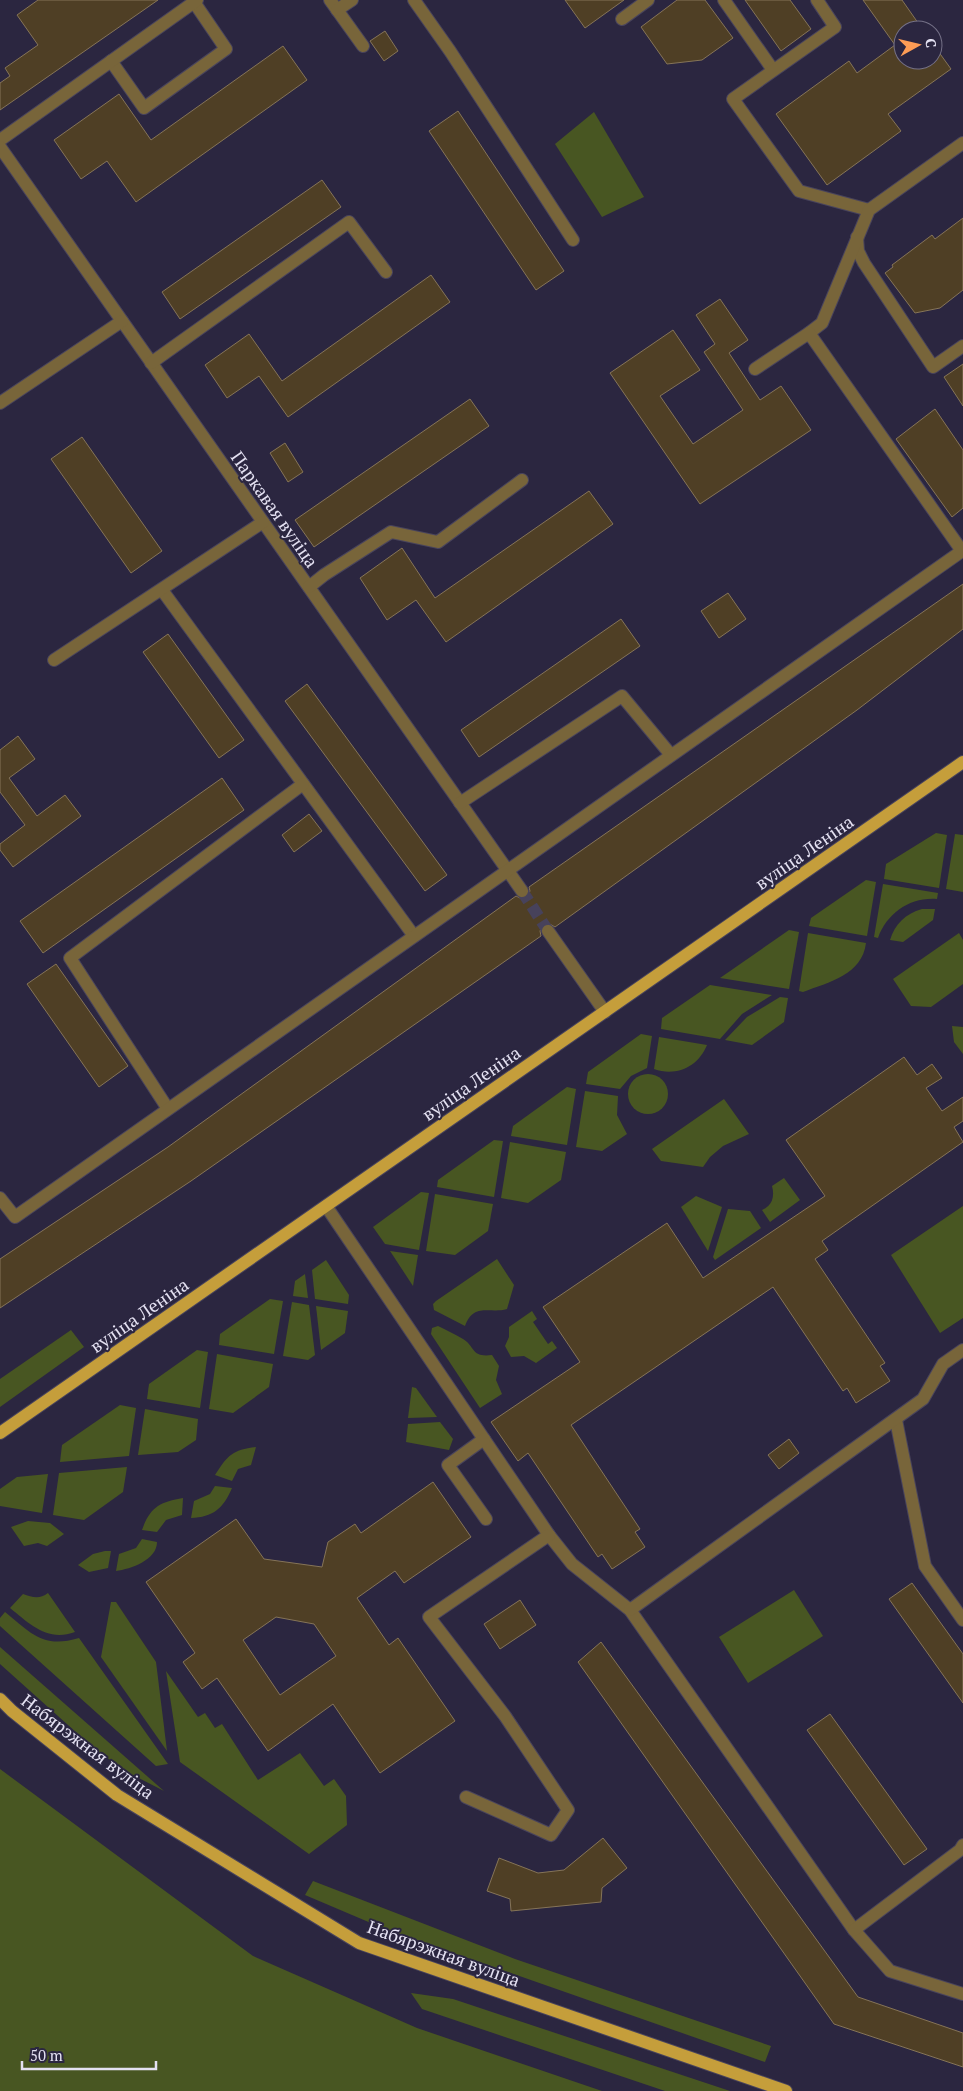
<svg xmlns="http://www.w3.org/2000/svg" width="963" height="2091" font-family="'PT Serif',serif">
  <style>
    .green { fill: #485622 }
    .building { fill: #4f3f25; stroke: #857458; fill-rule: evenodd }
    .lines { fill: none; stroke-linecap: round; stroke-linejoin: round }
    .minor-tunnel { stroke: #47425b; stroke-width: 12; stroke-dasharray: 12 6; stroke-linecap: butt }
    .minor-casing { stroke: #49445c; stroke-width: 14 }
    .major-casing { stroke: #49445c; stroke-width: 14 }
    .minor { stroke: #78653a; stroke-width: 12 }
    .major { stroke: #c59e3b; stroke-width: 12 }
    .labels { text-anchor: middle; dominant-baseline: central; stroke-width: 4; stroke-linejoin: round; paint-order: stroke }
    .street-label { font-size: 18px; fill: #e4e1f2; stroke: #2b2640 }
  </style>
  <rect width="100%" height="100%" fill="#2b2640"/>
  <g class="green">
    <path d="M594 112 644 197 602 217 555 144Z"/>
    <path d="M936 833 947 835 939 888 884 879 886 864Z"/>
    <path d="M955 834 963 835V892L946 889Z"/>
    <path d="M866 880 876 882 867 936 809 926 811 918Z"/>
    <path d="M883 884 938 893 937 899C910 897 887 913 878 938L874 937Z"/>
    <path d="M922 909H935L933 920 903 942 890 940C895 924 905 914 922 909Z"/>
    <path d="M789 930 799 932 789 989 720 978Z"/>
    <path d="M808 933 866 943C862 975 829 982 803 992L799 991Z"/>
    <path d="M959 933 963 940V984L931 1007 911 1006 893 979Z"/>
    <path d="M710 985 772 995 742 1014 720 1039 661 1029 662 1018Z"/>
    <path d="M780 997 788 998 784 1022 752 1045 725 1040 747 1017Z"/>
    <path d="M952 1026 963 1027V1054L954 1042Z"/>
    <path d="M641 1034 652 1036 647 1068 631 1076 620 1089 586 1084 588 1072Z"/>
    <path d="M659 1037 707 1045C698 1067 676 1077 654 1069Z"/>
    <circle cx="648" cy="1094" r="20"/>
    <path d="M567 1087 576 1089 567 1145 511 1136 513 1126Z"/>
    <path d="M585 1091 618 1096 617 1115 627 1134 602 1151 576 1147Z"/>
    <path d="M724 1099 749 1134 723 1146 710 1157 703 1167 661 1161 652 1149Z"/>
    <path d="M494 1140 503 1141 494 1197 437 1187 438 1180Z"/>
    <path d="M510 1142 566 1152 561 1180 528 1203 501 1198Z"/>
    <path d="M784 1178 800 1200 770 1222 762 1210C772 1206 775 1197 772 1186Z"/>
    <path d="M421 1192 429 1193 419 1250 385 1244 373 1227Z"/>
    <path d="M435 1194 493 1204 488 1231 455 1255 426 1251Z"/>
    <path d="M696 1196 722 1207 708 1251 681 1207Z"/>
    <path d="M963 1206V1318L940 1333 891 1255Z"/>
    <path d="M728 1209 750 1211 761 1228 715 1260 713 1257Z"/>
    <path d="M390 1251 418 1255 413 1286Z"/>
    <path d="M497 1259 514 1285 507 1309C490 1314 474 1302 465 1326L434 1310 433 1304 436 1301Z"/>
    <path d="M326 1260 349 1295 348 1304 315 1299 312 1270Z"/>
    <path d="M305 1274 308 1298 293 1296 295 1281Z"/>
    <path d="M270 1299 283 1301 274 1354 219 1345 220 1334Z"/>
    <path d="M292 1302 309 1305 315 1355 308 1360 283 1356Z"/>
    <path d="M316 1306 348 1311 345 1333 321 1350Z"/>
    <path d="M532 1311 537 1319 533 1322 548 1344 552 1341 557 1348 536 1363 524 1356 511 1357 505 1346 509 1337V1327Z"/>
    <path d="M438 1326C446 1330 455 1334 463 1339 475 1346 471 1358 492 1355L499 1366 496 1380 502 1394 480 1408 431 1334 432 1328Z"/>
    <path d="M71 1330 84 1347 0 1407V1379Z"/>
    <path d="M197 1350 208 1352 200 1408 147 1399 149 1384Z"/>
    <path d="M217 1354 273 1364 269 1387 233 1413 209 1409Z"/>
    <path d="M412 1387 416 1388 437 1417 408 1418Z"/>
    <path d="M120 1405 136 1408 129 1456 60 1462 62 1445Z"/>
    <path d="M145 1409 198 1419 196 1440 178 1452 138 1455Z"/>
    <path d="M440 1422 453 1439 449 1450 406 1442 408 1424Z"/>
    <path d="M256 1447 251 1465 238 1469 232 1481 215 1475C228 1455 232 1450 256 1447Z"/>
    <path d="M127 1467 123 1492 84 1520 53 1515 59 1473Z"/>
    <path d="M48 1474 42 1513 0 1506V1489L17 1477Z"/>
    <path d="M215 1486 232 1488C223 1509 213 1517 191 1518L194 1501 210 1494Z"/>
    <path d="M183 1498 182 1515 166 1520 157 1532 142 1530C150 1507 160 1502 183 1498Z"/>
    <path d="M28 1521 50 1523 64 1534 47 1546 38 1543 24 1546 11 1527Z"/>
    <path d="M142 1539 157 1542C157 1560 131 1569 116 1571L119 1554 136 1548Z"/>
    <path d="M105 1551H111L108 1568 89 1572 78 1565 93 1554Z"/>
    <path d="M794 1590 823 1636 748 1683 719 1637Z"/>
    <path d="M48 1593 75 1632C47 1642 30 1624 10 1608L23 1594C32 1597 39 1600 48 1593Z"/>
    <path d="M111 1602H116L156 1662 167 1751 101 1657Z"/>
    <path d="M5 1612C31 1633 43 1649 79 1638L168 1764 156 1766 0 1626V1618Z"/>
    <path d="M0 1647 164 1791 131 1774 97 1751 0 1664Z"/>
    <path d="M166 1671 198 1717 205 1713 215 1728 222 1724 258 1780 300 1753 324 1786 334 1779 346 1796 347 1825 309 1854 180 1762Z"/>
    <path d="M0 1769 253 1956 417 2028 602 2091H0Z"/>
    <path d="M313 1881 515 1959 771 2046 765 2062 385 1929 305 1895Z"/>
    <path d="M411 1993 453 1999 730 2091H665L422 2009Z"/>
  </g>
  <g class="building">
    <path d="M38 0H158L0 110V83L10 76 5 68 38 45 17 15Z"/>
    <path d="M565 0H624L585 28Z"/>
    <path d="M677 0H705L733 38 702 60 667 64 641 27Z"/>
    <path d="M745 0H790L811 29 781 51Z"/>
    <path d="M863 0H902L923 30H903V60H933V44L951 69 888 114 901 131 827 185 776 114 849 61 857 73 895 45Z"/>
    <path d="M385 31 398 51 384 61 370 41Z"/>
    <path d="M283 46 307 80 136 202 107 161 81 179 54 140 119 94 151 140Z"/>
    <path d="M458 111 564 271 536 290 429 131Z"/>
    <path d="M322 180 341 207 180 319 162 292Z"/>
    <path d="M963 218V290L940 308 915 313 885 273 893 267 892 265 932 235 935 239Z"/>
    <path d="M431 275 450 302 288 417 259 376 227 398 205 365 249 334 282 381Z"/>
    <path d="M720 299 748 340 729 353 760 400 781 386 811 430 700 504 610 373 673 330 700 370 660 396 693 444 743 410 704 352 715 344 696 315Z"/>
    <path d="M963 364V406L944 377Z"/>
    <path d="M470 399 489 426 314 547 295 520Z"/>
    <path d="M935 409 963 450V508L952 517 896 439Z"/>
    <path d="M82 437 162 551 131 573 51 459Z"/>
    <path d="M285 443 303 472 288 482 270 453Z"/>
    <path d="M589 491 613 524 446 642 416 600 387 620 360 578 402 548 435 598Z"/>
    <path d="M963 584V629L857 710 555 927 548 923 543 925 540 931 541 936 191 1181 0 1308V1259L168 1147 516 896 522 899 527 897 530 891 529 887Z"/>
    <path d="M728 593 746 619 719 638 701 611Z"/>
    <path d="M621 619 640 646 479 757 461 730Z"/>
    <path d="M168 634 244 740 219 758 143 652Z"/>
    <path d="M307 684 447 875 425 891 285 701Z"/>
    <path d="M18 736 35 759 9 778 37 816 65 795 81 816 13 867 0 850V844L25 825 0 792V750Z"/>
    <path d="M222 778 244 810 43 953 20 921Z"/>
    <path d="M309 814 322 831 294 852 282 835Z"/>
    <path d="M56 964 128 1066 99 1087 27 984Z"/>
    <path d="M904 1057 917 1075 932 1064 942 1078 926 1088 942 1111 963 1097V1121L954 1127 963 1142 822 1241 828 1250 815 1259 885 1363 880 1366 890 1381 856 1403 847 1388 843 1391 773 1287 729 1317 571 1425 640 1529 635 1532 645 1547 612 1569 602 1554 598 1557 528 1453 518 1461 491 1422 580 1362 543 1307 667 1223 703 1278 825 1196 786 1140Z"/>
    <path d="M789 1439 799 1453 779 1469 768 1455Z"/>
    <path d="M433 1482 471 1537 404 1583 395 1571 357 1598 389 1645 398 1638 455 1721 380 1773 333 1704 268 1751 217 1678 202 1689 183 1662 195 1653 146 1582 236 1519 264 1559 322 1567 328 1542 355 1524 361 1533ZM276 1617 314 1624 336 1656 280 1695 243 1640Z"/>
    <path d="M912 1583 963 1654V1703L889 1599Z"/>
    <path d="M520 1600 536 1625 500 1649 484 1624Z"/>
    <path d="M601 1642 858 1997 963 2033V2067L834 2024 578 1662Z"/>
    <path d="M830 1714 927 1849 904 1865 807 1730Z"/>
    <path d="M603 1838 627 1868 602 1888 601 1902 511 1911 510 1899 487 1891 499 1858 538 1873 564 1870Z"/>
  </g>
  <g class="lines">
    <path class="minor-tunnel" d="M522 891 548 931"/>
    <defs>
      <g id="minor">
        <path d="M330 0 363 46"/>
        <path d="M414 0 450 51 573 240"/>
        <path d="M724 0 773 70"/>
        <path d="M817 0 835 27 733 99 799 191 869 210"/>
        <path d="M337 10 352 0"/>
        <path d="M622 19 648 0"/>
        <path d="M111 61 144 108 226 49 194 2"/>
        <path d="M0 140 197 0"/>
        <path d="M0 147 522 891"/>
        <path d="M857 237 858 251 864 263 933 367 963 346"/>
        <path d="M809 333 822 323 869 210 963 143"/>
        <path d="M151 363 349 222 386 272"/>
        <path d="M0 403 122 321"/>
        <path d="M309 587 324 575 391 532 438 542 522 480"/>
        <path d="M162 590 414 936"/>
        <path d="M54 660 263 522"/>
        <path d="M460 803 622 696 671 755"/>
        <path d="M548 931 605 1012"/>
        <path d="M168 1109 70 958 303 784"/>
        <path d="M0 1198 15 1217 962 551 809 333 755 369"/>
        <path d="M326 1206 549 1535 572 1564 630 1610 854 1930 890 1971 963 1994"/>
        <path d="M896 1420 925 1566 963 1620"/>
        <path d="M484 1439 448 1465 486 1519"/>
        <path d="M630 1610 923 1399 943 1364 963 1350"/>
        <path d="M466 1797 551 1835 568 1810 505 1716 429 1617 549 1535"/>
        <path d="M854 1930 960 1850 963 1845"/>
      </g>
      <g id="major">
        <path d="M0 1433 963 762"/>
        <path d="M0 1699 12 1711 117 1795 359 1943 786 2091"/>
      </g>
    </defs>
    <use href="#minor" class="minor-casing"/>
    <use href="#major" class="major-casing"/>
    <use href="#minor" class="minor"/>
    <use href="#major" class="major"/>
  </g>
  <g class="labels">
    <g class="street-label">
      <text transform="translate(275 509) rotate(55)">Паркавая вуліца</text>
      <text transform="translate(804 852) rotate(-35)">вуліца Леніна</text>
      <text transform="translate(471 1083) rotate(-35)">вуліца Леніна</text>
      <text transform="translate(139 1315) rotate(-35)">вуліца Леніна</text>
      <text transform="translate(88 1746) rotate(37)">Набярэжная вуліца</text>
      <text transform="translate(444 1953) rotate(20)">Набярэжная вуліца</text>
    </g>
  </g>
  <g transform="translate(918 45) rotate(82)"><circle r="24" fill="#2b2640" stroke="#757187"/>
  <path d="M0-4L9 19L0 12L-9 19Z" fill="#fd9c55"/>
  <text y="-8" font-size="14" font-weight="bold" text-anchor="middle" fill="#e4e1f2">С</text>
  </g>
  <path d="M22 2061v8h134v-8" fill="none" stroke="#e4e1f2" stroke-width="2.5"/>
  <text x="30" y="2061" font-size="15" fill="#e4e1f2" stroke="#2b2640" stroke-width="4" paint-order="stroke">50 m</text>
</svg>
